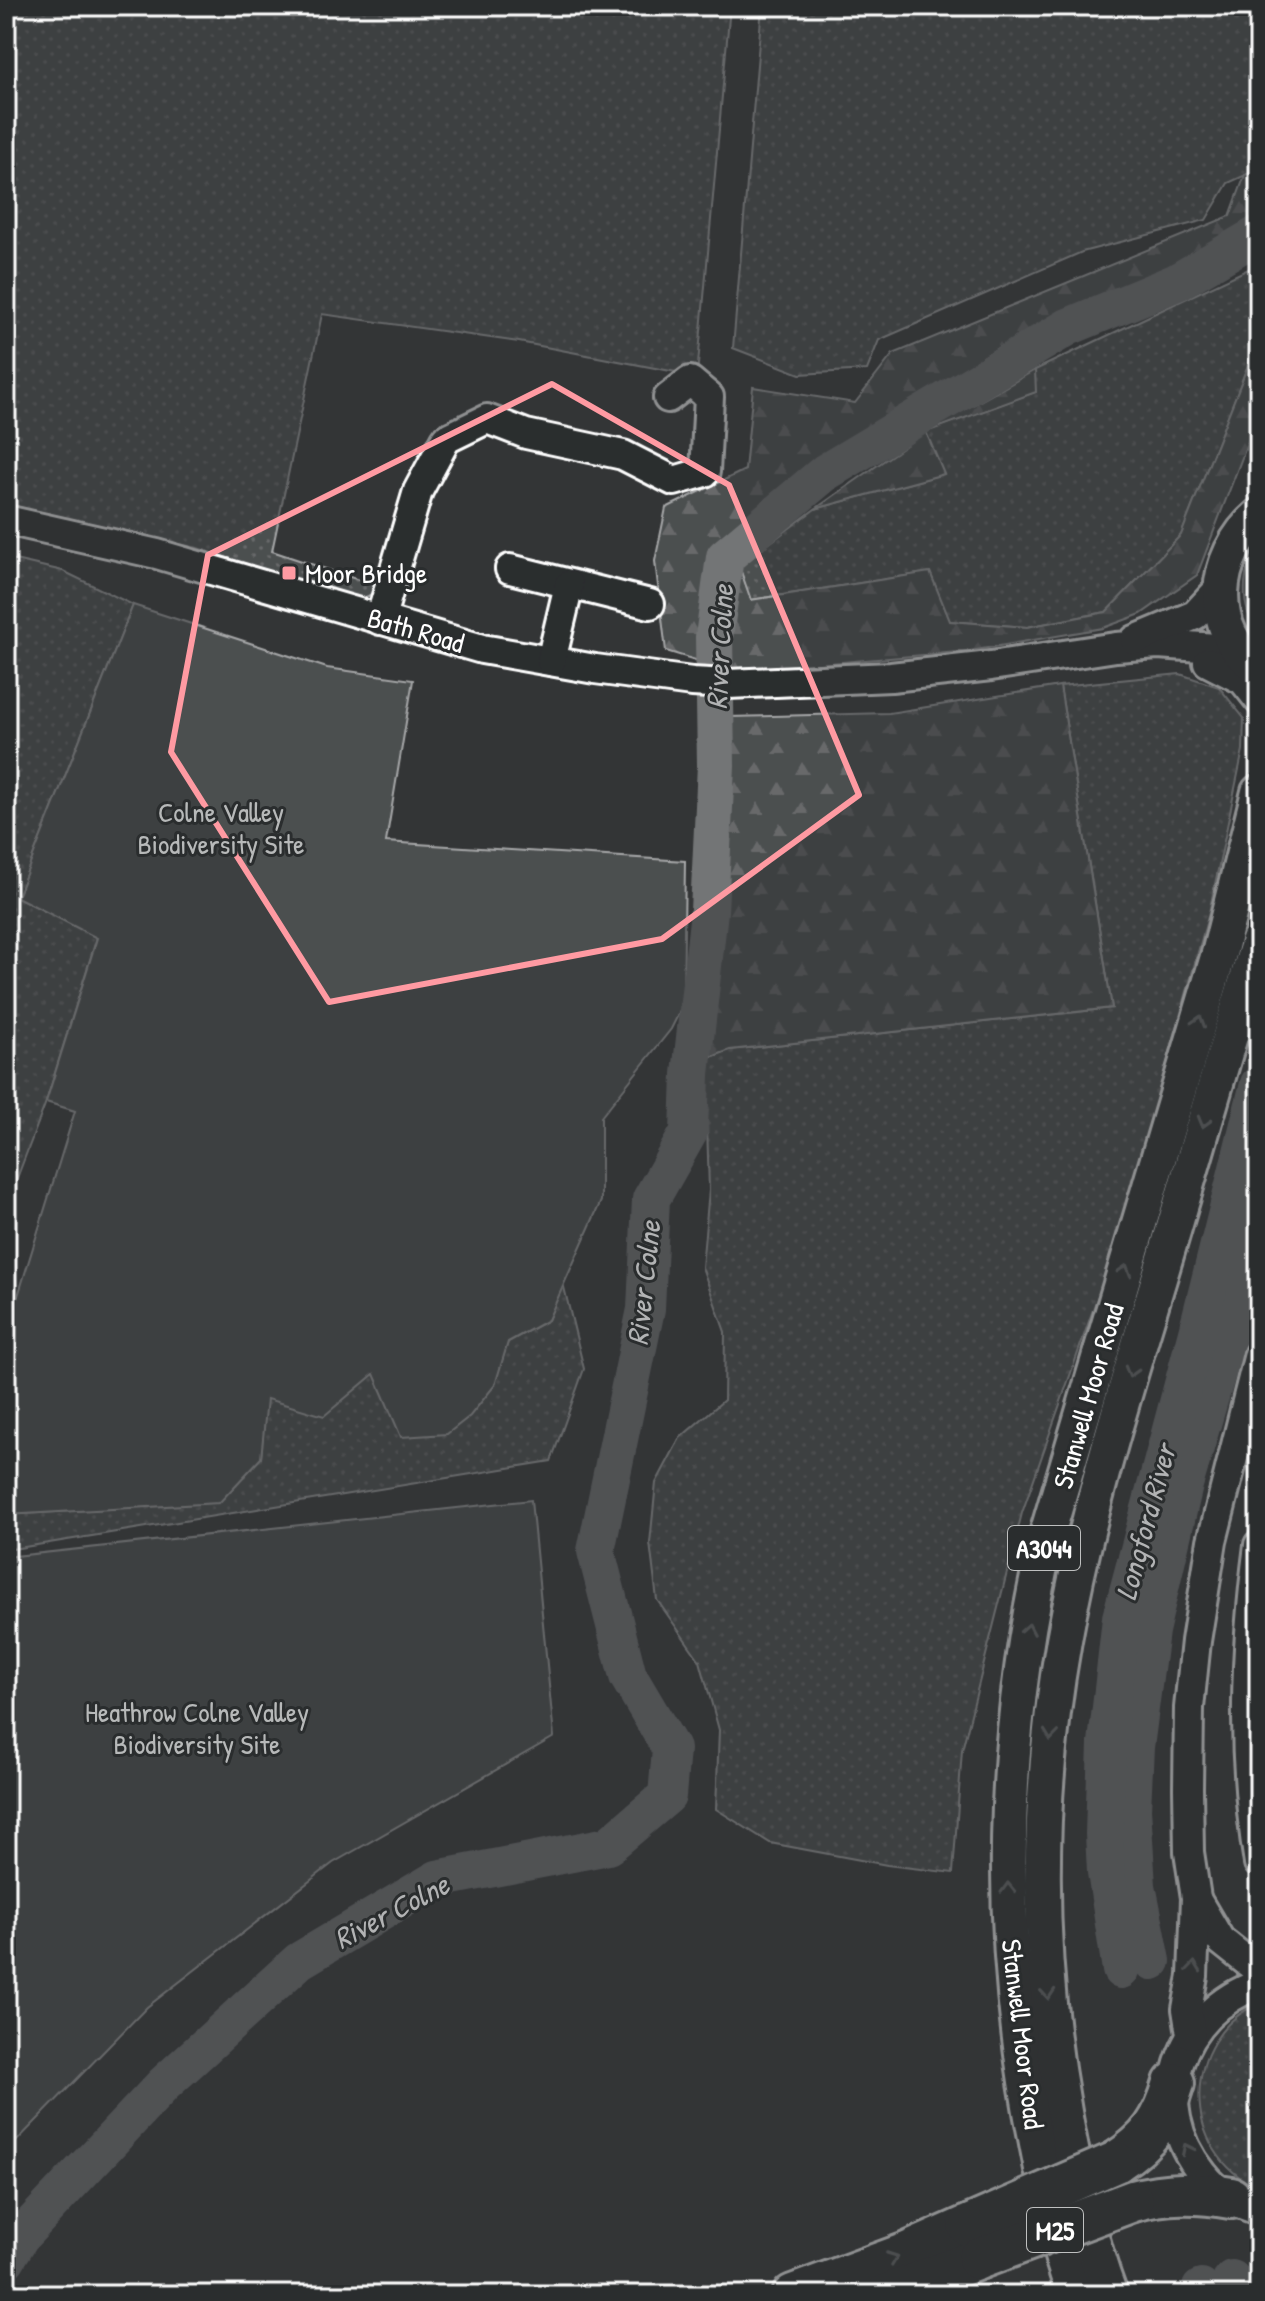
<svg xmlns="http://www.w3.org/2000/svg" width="1265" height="2301" font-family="'Patrick Hand',sans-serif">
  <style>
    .grass { fill: url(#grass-dots); stroke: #a6a7a8; stroke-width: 2 }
    .forest { fill: url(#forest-firs); stroke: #a6a7a8; stroke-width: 2 }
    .park { fill: #4c4f50; stroke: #a6a7a8; stroke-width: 2 }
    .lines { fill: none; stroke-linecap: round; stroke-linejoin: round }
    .river { stroke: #737576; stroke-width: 38 }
    .minor-casing { stroke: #fff; stroke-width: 34 }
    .major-casing { stroke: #fff; stroke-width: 40 }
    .highway-casing { stroke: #fff; stroke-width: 46 }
    .minor { stroke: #2a2d2e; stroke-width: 28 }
    .major { stroke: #2a2d2e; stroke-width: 34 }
    .highway { stroke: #2a2d2e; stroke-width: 40 }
    .highway-bridge-casing { stroke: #fff; stroke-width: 46; stroke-linecap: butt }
    .highway-bridge { stroke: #2a2d2e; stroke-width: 40 }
    .oneway { stroke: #6a6c6d }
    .marked { fill: none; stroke: #ff9aa2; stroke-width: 6; stroke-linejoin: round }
    .poi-dot { fill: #ff9aa2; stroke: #2a2d2e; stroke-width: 3 }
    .labels { text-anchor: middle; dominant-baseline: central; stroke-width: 6; stroke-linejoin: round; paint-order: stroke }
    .shield { fill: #2a2d2e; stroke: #bfc0c0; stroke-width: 2 }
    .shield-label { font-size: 26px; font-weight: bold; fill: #fff }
    .poi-label { font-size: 28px; fill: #fff; stroke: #2a2d2e; text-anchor: start }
    .street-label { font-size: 28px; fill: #fff; stroke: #2a2d2e }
    .park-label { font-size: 28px; fill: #b7b9b9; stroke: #2a2d2e }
    .water-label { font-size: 30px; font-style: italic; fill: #b2b3b4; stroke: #2a2d2e }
  </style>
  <defs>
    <pattern id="grass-dots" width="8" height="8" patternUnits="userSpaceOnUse" patternTransform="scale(2)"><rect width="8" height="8" fill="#4c4f50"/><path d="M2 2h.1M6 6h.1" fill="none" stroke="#67696a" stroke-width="1.8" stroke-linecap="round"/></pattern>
    <pattern id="forest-firs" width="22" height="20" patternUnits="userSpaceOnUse" patternTransform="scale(2)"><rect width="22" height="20" fill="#4c4f50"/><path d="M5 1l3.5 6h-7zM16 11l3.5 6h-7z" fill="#67696a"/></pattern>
  </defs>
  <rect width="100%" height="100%" fill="#333536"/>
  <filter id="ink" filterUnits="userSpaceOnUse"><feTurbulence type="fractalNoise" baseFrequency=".0125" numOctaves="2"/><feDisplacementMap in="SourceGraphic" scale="16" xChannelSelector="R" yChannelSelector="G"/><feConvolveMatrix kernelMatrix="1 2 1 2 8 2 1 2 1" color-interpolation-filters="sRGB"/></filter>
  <g filter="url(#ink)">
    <g class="grass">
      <path d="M6 6H730L697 376 519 342 322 314 272 551 377 586C371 597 366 598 354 599L197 548 6 504Z"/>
      <path d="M762 6H1259V169L1228 183 1206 220 1082 252 879 340 867 370 800 374 733 348Z"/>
      <path d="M1259 264V337L1181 535 1106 612 1027 627 949 621 930 572 750 600 739 566 815 509 943 474 925 432 1035 392V370Z"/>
      <path d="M1259 545V633C1239 608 1241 570 1259 545Z"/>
      <path d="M6 558 63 571 133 605 17 897 97 937 46 1102 6 1207Z"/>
      <path d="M1180 674 1219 687 1244 718 1243 750 1209 913 1117 1241 1022 1513 962 1750 953 1873 887 1865 770 1843 716 1809 719 1730 700 1661 657 1600 650 1543 656 1483 680 1438 724 1400 725 1332 702 1267 709 1190 705 1059 730 1050 1112 1008 1060 686Z"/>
      <path d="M563 1283 584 1369 551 1461 6 1550V1515L219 1502 261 1458 266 1399 375 1374 494 1385 508 1342 548 1320Z"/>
      <path d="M1259 2003V2188C1179 2153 1180 2038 1259 2003Z"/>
    </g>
    <g class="forest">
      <path d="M1259 169V225L998 348 870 427 750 516 710 551 705 663 666 651 655 561 666 508 745 470 753 387 855 403 893 354 1230 216 1245 175Z"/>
      <path d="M1259 337V413L1197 575 1141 614 1103 628 970 651 728 672 739 566 751 600 930 572 950 621 1027 627 1106 612 1181 535Z"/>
      <path d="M1035 370 1036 392 926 432 944 474 815 509 925 432Z"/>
      <path d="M1060 686 1112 1008 730 1050 714 1056 704 1053 724 912 728 717 889 713Z"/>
    </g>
    <g class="park">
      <path d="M133 605 327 668 413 680 386 842 685 861 683 1005 671 1029 601 1117V1201L548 1320 508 1342 495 1385 470 1416 447 1434 401 1437 374 1374 324 1416 267 1399 261 1458 219 1503 6 1515V1335L75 1111 46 1102 97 938 17 897Z"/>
      <path d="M531 1500 554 1737 333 1863 147 2007 6 2152V1557Z"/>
    </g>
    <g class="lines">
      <g class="river">
        <path d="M1152 1961 1137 1886 1132 1809 1135 1747 1150 1631 1184 1485 1232 1322 1259 1209"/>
        <path d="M1121 1970 1106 1872 1104 1834 1107 1743 1121 1618 1201 1317 1259 1084"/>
        <path d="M6 2260 20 2237 164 2084 299 1961 437 1879 608 1846 667 1796 671 1749 628 1676 596 1551 646 1309 651 1199 689 1132 691 1074 709 911 716 765 714 637 725 557 826 472 1068 327 1177 282 1259 234"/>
        <path d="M1232 2279 1236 2295"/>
        <path d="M1201 2288 1202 2295"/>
      </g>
      <defs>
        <g id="minor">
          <path d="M6 520 157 554 482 649 595 669 692 682 728 684 891 677 991 666 1116 647 1158 644 1216 648 1248 661"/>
          <path d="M510 569 650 604"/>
          <path d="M380 620 418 491 446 439 487 419 526 434 623 455 674 481 705 472 709 397 690 381 668 398"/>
          <path d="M1135 640 1195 615 1221 587"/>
          <path d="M551 661 569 585"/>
          <path d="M1208 662 1243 680 1259 700"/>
          <path d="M1259 1545C1245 1653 1241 1755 1259 1863"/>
          <path d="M1196 1899 1220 1940 1259 1971"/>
          <path d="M1259 1984C1177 2013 1146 2104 1203 2174 1216 2191 1238 2205 1259 2210"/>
          <path d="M1191 2034 1187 2009 1193 1976 1196 1898 1189 1852 1188 1788 1189 1708 1196 1641 1212 1541 1259 1354"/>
        </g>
        <g id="major">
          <path d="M1259 516C1212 556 1205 631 1259 669"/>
          <path d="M1075 2295C1056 2246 1047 2194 1037 2143 996 1939 1000 1732 1048 1531L1220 950 1259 792"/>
          <path d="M1110 2295C1088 2237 1075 2173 1064 2112 1036 1956 1036 1796 1064 1640 1087 1509 1128 1382 1166 1255 1197 1150 1226 1045 1259 941"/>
        </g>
        <g id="highway">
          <path d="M1116 2162C1150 2140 1163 2121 1174 2083"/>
          <path d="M1133 2201C1166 2192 1196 2192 1231 2198"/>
          <path d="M793 2295 907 2253 968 2226"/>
          <path d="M885 2295 978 2259"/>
        </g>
      </defs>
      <use href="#minor" class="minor-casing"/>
      <use href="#major" class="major-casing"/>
      <use href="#highway" class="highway-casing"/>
      <use href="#minor" class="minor"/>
      <use href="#major" class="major"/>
      <use href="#highway" class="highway"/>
      <defs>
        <g id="highway-bridge">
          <path d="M968 2226 1116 2162"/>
          <path d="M978 2259 1133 2201"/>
        </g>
      </defs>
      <use href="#highway-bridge" class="highway-bridge-casing"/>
      <use href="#highway-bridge" class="highway-bridge"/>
    </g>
    <defs><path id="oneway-chevron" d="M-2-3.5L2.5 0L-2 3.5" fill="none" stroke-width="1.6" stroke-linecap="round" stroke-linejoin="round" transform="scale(2)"/></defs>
    <g class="oneway">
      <use href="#oneway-chevron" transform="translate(1199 1021) rotate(-73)"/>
      <use href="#oneway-chevron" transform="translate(1204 1122) rotate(106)"/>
      <use href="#oneway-chevron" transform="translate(1125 1270) rotate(-73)"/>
      <use href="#oneway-chevron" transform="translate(1131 1372) rotate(106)"/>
      <use href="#oneway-chevron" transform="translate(1028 1629) rotate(-80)"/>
      <use href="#oneway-chevron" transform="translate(1051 1735) rotate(96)"/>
      <use href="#oneway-chevron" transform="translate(1008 1888) rotate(-91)"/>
      <use href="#oneway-chevron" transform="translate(1194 1967) rotate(-84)"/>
      <use href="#oneway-chevron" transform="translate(1048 1994) rotate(85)"/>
      <use href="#oneway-chevron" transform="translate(1187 2149) rotate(-116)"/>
      <use href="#oneway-chevron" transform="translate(893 2258) rotate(-21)"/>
    </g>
  </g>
  <path d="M0 0H1265V2301H0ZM552 384 729 485 859 795 662 939 329 1002 171 752 208 555Z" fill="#333536" fill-opacity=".55" fill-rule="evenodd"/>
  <path class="marked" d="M552 384 729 485 859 795 662 939 329 1002 171 752 208 555Z"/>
  <rect class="poi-dot" x="281" y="565" width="16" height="16" rx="4"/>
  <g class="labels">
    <g class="shield">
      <rect x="1008" y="1526" width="72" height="44" rx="6"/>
      <rect x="1027" y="2208" width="56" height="44" rx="6"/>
    </g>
    <g class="shield-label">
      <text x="1044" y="1548">A3044</text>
      <text x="1055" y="2230">M25</text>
    </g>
    <g class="poi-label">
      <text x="305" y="573">Moor Bridge</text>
    </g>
    <g class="street-label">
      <text transform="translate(416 630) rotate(16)">Bath Road</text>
      <text transform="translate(1088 1396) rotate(-74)">Stanwell Moor Road</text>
      <text transform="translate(1023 2034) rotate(83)">Stanwell Moor Road</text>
    </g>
    <g class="park-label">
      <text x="221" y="812">Colne Valley<tspan x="221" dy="32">Biodiversity Site</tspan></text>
      <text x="197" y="1712">Heathrow Colne Valley<tspan x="197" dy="32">Biodiversity Site</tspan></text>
    </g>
    <g class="water-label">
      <text transform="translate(719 647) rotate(-87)">River Colne</text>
      <text transform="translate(643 1283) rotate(-84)">River Colne</text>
      <text transform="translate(1145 1522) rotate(-75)">Longford River</text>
      <text transform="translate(391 1911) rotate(-28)">River Colne</text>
    </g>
  </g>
  <rect width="1265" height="2301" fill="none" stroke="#2a2d2e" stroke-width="32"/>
  <rect x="16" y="16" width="1233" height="2269" fill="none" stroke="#fff" stroke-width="3" filter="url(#ink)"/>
</svg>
